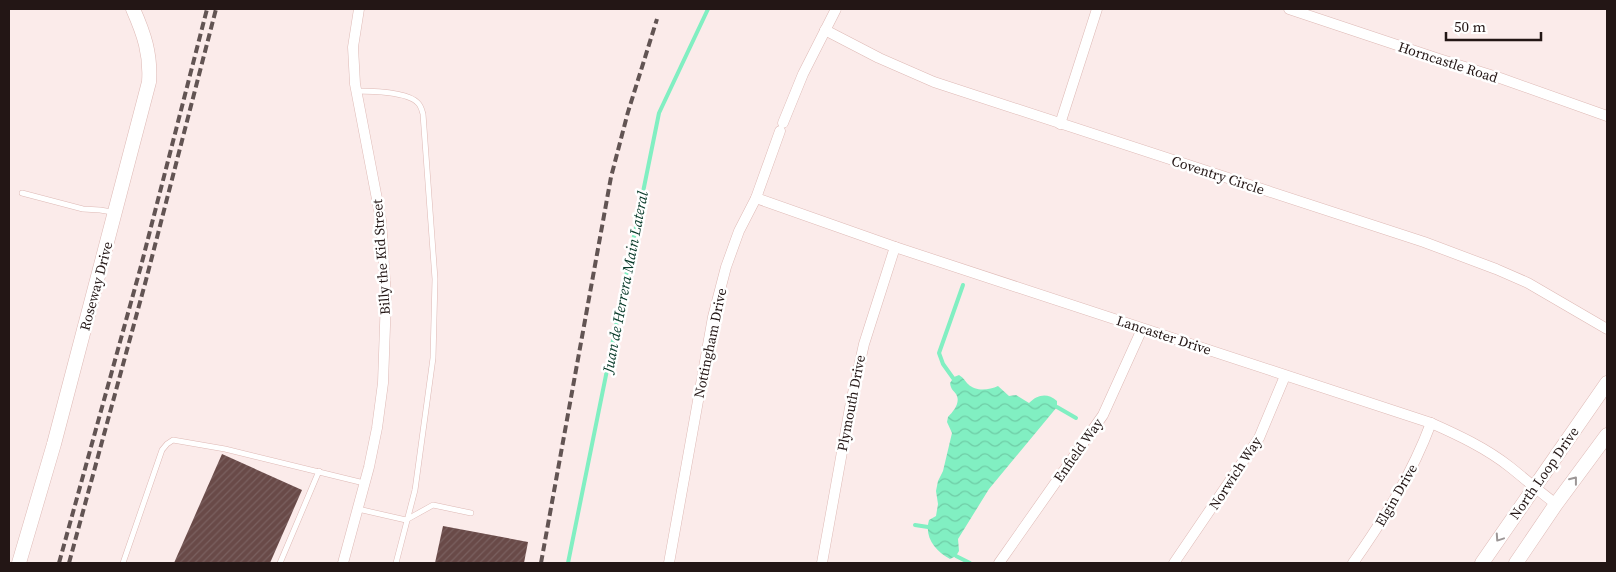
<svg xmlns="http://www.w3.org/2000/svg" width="1616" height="572" font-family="'Source Serif 4',serif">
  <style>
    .water { fill: url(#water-waves) }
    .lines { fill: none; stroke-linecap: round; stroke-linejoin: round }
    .stream { stroke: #81efc2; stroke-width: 4 }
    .building { fill: url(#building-hatch) }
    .lane-casing { stroke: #deb9b5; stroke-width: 6 }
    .street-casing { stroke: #deb9b5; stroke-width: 11 }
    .secondary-casing { stroke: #deb9b5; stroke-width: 15 }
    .lane { stroke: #fff; stroke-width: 5 }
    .street { stroke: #fff; stroke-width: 10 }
    .secondary { stroke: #fff; stroke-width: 14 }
    .rail { stroke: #625453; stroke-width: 4; stroke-dasharray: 8 4; stroke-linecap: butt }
    .oneway { stroke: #9c9696 }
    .labels { text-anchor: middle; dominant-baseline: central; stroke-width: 5; stroke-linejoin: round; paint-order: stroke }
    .street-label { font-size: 14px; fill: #231615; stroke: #fff }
    .water-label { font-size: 15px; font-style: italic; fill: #083a29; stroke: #fff }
  </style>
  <defs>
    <pattern id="water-waves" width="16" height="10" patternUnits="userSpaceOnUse" patternTransform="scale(1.25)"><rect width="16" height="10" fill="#81efc2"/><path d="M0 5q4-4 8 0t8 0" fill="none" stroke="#6fcca6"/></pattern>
    <pattern id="building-hatch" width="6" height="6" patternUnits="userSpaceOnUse" patternTransform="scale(1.25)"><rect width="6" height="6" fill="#694a48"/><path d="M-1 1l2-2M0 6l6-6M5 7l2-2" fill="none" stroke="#7a605f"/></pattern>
  </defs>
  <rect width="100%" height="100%" fill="#fbebea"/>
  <path class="water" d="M959 375C964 378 965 381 968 384 976 392 989 390 998 386L1009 396 1016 395 1029 403C1037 395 1047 392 1057 401V407L989 489 958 539 959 551 956 556 950 559C935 551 924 537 929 520L936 516 938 504 936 491 938 481 943 471 952 433 947 422 948 417C954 411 961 402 956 394 952 389 951 389 950 383L954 377Z"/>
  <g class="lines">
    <g class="stream">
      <path d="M953 378 943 364 939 353 963 285"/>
      <path d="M1057 407 1076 418"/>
      <path d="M915 525 928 527"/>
      <path d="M956 556 970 563"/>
      <path d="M568 563 659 113 708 9"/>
    </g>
  </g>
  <g class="building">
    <path d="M222 454 302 490 270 563H174Z"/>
    <path d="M443 526 528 542 524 563H435Z"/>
  </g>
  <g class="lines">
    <defs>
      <g id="lane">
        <path d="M356 91C371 91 408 92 418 103 421 106 422 110 423 114L435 279 433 358 415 490 396 563"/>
        <path d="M22 193 83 209 100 210 112 212"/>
        <path d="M358 509 406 520 433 505 471 513"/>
        <path d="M123 563 162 450 167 444 173 440 225 449 364 483"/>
        <path d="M280 563 319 471"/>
      </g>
      <g id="street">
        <path d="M1289 9 1439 59 1500 78 1607 116"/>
        <path d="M825 30 879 58 934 82 1424 242 1496 269 1528 283 1607 329"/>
        <path d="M783 123 803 74 836 9"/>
        <path d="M1060 124 1097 9"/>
        <path d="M756 198 895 247 1431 423C1458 435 1486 448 1510 467 1525 479 1540 492 1556 504"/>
        <path d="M343 563 369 467 377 428 383 383 386 297 381 220 355 84 353 47 359 9"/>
        <path d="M669 563 713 317 726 267 739 231 756 198 780 131"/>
        <path d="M822 563 851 402 864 344 895 247"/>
        <path d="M999 563 1103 415 1142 329"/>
        <path d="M1174 563 1259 438 1285 376"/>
        <path d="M1353 563C1384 519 1412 474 1431 423"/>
      </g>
      <g id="secondary">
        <path d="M19 563 54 444 149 82C151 54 144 34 133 9"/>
        <path d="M1482 563 1607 383"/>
        <path d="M1516 563 1556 504 1607 435"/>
      </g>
    </defs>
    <use href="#lane" class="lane-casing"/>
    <use href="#street" class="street-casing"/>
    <use href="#secondary" class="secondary-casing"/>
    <use href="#lane" class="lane"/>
    <use href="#street" class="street"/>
    <use href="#secondary" class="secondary"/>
    <g class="rail">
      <path d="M59 563 141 266 207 9"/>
      <path d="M69 563 146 280 216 9"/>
      <path d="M541 563 611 177 628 112 657 19"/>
    </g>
  </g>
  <defs><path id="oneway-chevron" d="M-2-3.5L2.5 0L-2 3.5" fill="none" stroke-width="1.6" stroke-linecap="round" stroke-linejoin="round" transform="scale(1.25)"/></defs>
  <g class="oneway">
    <use href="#oneway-chevron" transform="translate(1574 480) rotate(-52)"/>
    <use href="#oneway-chevron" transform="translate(1499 538) rotate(124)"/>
  </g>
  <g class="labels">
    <g class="street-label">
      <text transform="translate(1448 62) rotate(18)">Horncastle Road</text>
      <text transform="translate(1218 175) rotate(18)">Coventry Circle</text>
      <text transform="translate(381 257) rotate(-94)">Billy the Kid Street</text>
      <text transform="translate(96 286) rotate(-75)">Roseway Drive</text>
      <text transform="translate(1164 335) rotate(18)">Lancaster Drive</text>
      <text transform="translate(710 343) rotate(-78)">Nottingham Drive</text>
      <text transform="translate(851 403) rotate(-79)">Plymouth Drive</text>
      <text transform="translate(1078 450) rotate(-55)">Enfield Way</text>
      <text transform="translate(1235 473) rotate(-57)">Norwich Way</text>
      <text transform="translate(1544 473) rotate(-55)">North Loop Drive</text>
      <text transform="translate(1396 495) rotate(-60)">Elgin Drive</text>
    </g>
    <g class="water-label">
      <text transform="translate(625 282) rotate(-79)">Juan de Herrera Main Lateral</text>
    </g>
  </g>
  <rect width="1616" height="572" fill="none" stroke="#231615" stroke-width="20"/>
  <path d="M1446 32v8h95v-8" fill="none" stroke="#231615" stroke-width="2.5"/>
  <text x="1454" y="32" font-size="15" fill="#231615" stroke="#ffffff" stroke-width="4" paint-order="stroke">50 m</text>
</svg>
